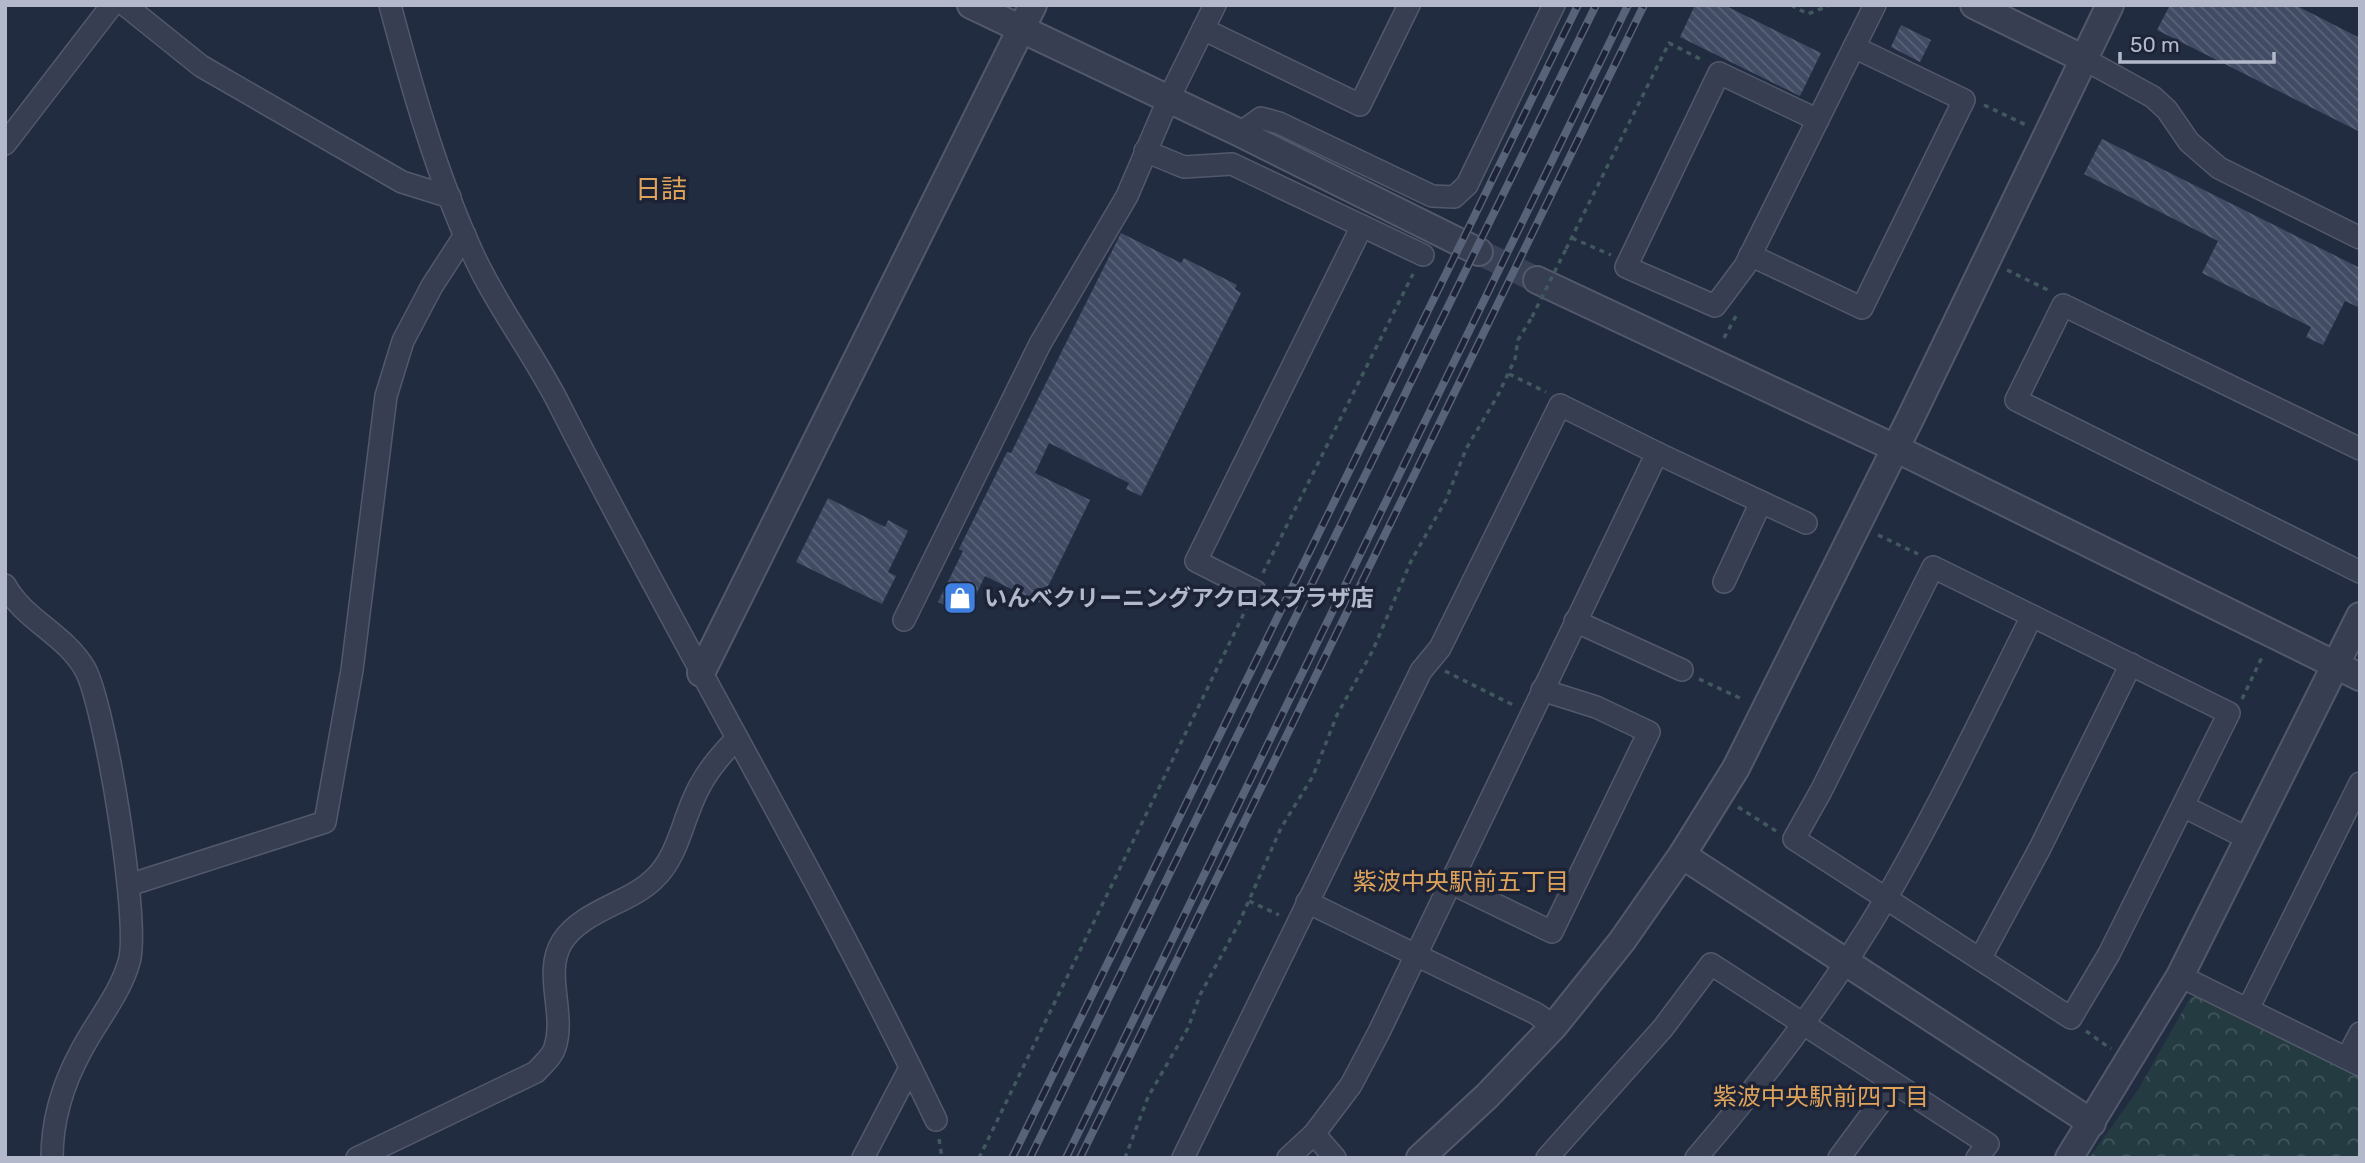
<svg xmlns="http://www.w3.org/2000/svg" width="2365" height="1163" font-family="Rubik,'Noto Sans JP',sans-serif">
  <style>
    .park { fill: url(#park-crowns) }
    .building { fill: url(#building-back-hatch) }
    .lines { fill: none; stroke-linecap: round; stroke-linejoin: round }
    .tertiary-tunnel { stroke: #384156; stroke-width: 26; stroke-dasharray: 26 13; stroke-linecap: butt }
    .minor-casing { stroke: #52596b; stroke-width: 24 }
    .tertiary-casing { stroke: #52596b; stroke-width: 30 }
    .path { stroke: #42585f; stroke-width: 3.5; stroke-dasharray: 5 5; stroke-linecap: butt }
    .minor { stroke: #373e51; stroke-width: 21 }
    .tertiary { stroke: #373e51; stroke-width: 26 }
    .rail-casing { stroke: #586278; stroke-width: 8 }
    .rail { stroke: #1c2336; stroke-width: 5; stroke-dasharray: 16; stroke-linecap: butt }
    .path-bridge { stroke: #42585f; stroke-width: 3.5; stroke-dasharray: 5 5; stroke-linecap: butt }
    .labels { text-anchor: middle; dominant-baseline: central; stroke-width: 7; stroke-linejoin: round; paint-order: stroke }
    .poi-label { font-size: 23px; font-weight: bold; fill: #b3b9cb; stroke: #1c2336; text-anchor: start }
    .neighbourhood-label { font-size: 24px; fill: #dfa35a; stroke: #1c2336 }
    .quarter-label { font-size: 26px; fill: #dfa35a; stroke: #1c2336 }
  </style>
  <defs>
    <pattern id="park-crowns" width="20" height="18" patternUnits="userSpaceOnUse" patternTransform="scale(1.75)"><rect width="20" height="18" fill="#243b42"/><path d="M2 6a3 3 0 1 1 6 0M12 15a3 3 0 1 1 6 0" fill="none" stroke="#41555c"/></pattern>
    <pattern id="building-back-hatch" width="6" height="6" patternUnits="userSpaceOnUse" patternTransform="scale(1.75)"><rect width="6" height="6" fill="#414b63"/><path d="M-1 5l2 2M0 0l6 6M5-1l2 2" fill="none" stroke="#5a6378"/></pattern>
  </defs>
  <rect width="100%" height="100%" fill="#222c41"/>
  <path class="park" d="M2200 995 2360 1075V1158H2089L2138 1090 2190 998Z"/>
  <g class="building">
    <path d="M1695 5H1724L1821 53 1800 96 1680 37Z"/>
    <path d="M2170 5H2295L2360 38V132L2157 30Z"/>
    <path d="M1901 25 1931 40 1920 62 1891 47Z"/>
    <path d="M2102 139 2360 268V308L2345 301 2323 345 2306 337 2311 327 2202 273 2218 241 2084 174Z"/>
    <path d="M1121 233 1181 263 1184 258 1237 285 1235 289 1241 293 1141 496 1126 489 1129 483 1049 443 1035 473 1090 500 1040 603 985 576 966 615 938 602 963 551 959 549 1007 452 1011 453Z"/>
    <path d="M828 498 885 527 888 520 908 531 888 572 896 576 882 604 796 562Z"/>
  </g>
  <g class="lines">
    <path class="tertiary-tunnel" d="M1479 252 1537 280"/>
    <defs>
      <g id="minor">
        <path d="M125 5 201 66 402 182 450 197"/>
        <path d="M390 5C412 88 437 176 473 254 497 307 534 354 560 406 682 646 820 877 936 1120"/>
        <path d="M1203 29 1360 105 1409 5"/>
        <path d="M2084 59 2153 97 2167 110 2189 142 2219 168 2360 238"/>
        <path d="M1818 120 1719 73 1626 267 1715 306 1745 266 1875 5"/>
        <path d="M1240 133 1261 118 1279 123 1432 196 1454 197 1467 185 1554 5"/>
        <path d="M5 144 112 5"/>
        <path d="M1145 151 1184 167 1232 164 1423 255"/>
        <path d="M1750 255 1862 308 1964 100 1854 47"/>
        <path d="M2360 449 2063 305 2016 400 2360 572"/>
        <path d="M1657 453 1806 523"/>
        <path d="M1933 567 2229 713 2109 954 2071 1018 1794 839 1821 791Z"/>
        <path d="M1724 582 1761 502"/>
        <path d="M5 585C24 620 65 634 85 669 105 705 141 925 129 962 120 994 96 1022 81 1051 63 1084 52 1120 52 1158"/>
        <path d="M1255 591 1196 561 1362 226"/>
        <path d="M904 620 1040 344 1127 196 1169 98 1215 5"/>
        <path d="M1575 621 1682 670"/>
        <path d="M2183 806 2249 839"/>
        <path d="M1449 882 1552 932 1649 732 1596 707 1542 690"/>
        <path d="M129 885 325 822 352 670 386 396 403 341 432 286 465 235"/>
        <path d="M1307 902 1535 1013 1554 1026"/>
        <path d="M1980 959 2040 848 2131 664"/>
        <path d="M2180 976 2360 1065"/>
        <path d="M2248 1009 2360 783"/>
        <path d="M2347 1058 2360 1033"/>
        <path d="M357 1158 536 1072C542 1065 553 1056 555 1047 566 1013 543 973 562 942 581 911 630 903 654 879 680 855 683 814 701 784 710 767 724 752 737 738"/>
        <path d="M863 1158 910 1068"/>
        <path d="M1183 1158 1421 671 1440 648 1560 405 1657 453 1379 1032 1351 1085 1314 1134 1335 1158"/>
        <path d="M1288 1158 1314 1134"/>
        <path d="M1547 1158 1663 1028 1711 964 1988 1144 1977 1158"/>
        <path d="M1696 1158C1767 1076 1833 989 1888 895 1940 805 1985 710 2032 616"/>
        <path d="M1839 1158 1894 1084"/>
      </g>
      <g id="tertiary">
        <path d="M971 5 1240 133 1479 252"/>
        <path d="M1974 5 2084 59"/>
        <path d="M1537 280 1895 448 2360 677"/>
        <path d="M701 673 1033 5"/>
        <path d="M1682 855 2092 1123"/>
        <path d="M1420 1158 1487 1096 1554 1026 1622 941 1682 855 1736 768 1911 417 2110 5"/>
        <path d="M2069 1158 2180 976 2360 616"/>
      </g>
    </defs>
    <use href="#minor" class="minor-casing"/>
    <use href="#tertiary" class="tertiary-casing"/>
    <g class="path">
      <path d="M1791 5 1808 14 1830 5"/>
      <path d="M1984 105 2026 125"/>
      <path d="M1572 238 1611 255"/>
      <path d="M1566 249 1669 43 1704 61"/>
      <path d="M2007 270 2050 291"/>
      <path d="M1724 338 1736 316"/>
      <path d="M1509 374 1546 392"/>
      <path d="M1878 535 1918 554"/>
      <path d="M1263 573 1413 274"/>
      <path d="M1445 671 1513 705"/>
      <path d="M1699 679 1744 700"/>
      <path d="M2242 699 2263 655"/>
      <path d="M1738 807 1776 831"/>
      <path d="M1249 901 1279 915"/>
      <path d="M2086 1031 2111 1049"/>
      <path d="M939 1139 942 1158"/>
      <path d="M979 1158 1246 609"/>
      <path d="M1125 1158 1148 1097 1188 1028 1200 995 1239 923 1281 828 1313 776 1337 715 1373 650 1411 561 1446 500 1466 449 1498 395 1515 359 1518 340 1532 317"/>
    </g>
    <use href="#minor" class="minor"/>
    <use href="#tertiary" class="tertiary"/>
    <defs>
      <g id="rail">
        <path d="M1012 1158 1578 5"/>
        <path d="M1030 1158 1596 5"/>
        <path d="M1066 1158 1628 5"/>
        <path d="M1080 1158 1644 5"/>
      </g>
    </defs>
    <use href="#rail" class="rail-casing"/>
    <use href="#rail" class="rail"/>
    <path class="path-bridge" d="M1532 317 1566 249"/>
  </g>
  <defs>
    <symbol id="shop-square" viewBox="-11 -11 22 22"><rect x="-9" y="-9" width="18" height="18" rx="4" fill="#3f7fe0" stroke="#1c2336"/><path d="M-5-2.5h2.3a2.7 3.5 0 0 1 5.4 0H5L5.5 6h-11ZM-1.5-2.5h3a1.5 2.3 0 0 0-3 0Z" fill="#fff"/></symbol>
  </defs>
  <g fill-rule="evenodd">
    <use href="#shop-square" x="941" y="579" width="38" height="38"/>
  </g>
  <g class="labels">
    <g class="poi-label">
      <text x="984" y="598">いんべクリーニングアクロスプラザ店</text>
    </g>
    <g class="neighbourhood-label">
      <text x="1461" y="882">紫波中央駅前五丁目</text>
      <text x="1821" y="1097">紫波中央駅前四丁目</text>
    </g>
    <g class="quarter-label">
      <text x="661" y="189">日詰</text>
    </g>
  </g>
  <rect width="2365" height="1163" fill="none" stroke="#b3b9cb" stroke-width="14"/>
  <path d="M2120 52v10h154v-10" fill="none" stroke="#b3b9cb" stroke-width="3.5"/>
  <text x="2130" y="52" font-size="21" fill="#b3b9cb" stroke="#1c2336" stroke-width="5" paint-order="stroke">50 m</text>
</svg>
